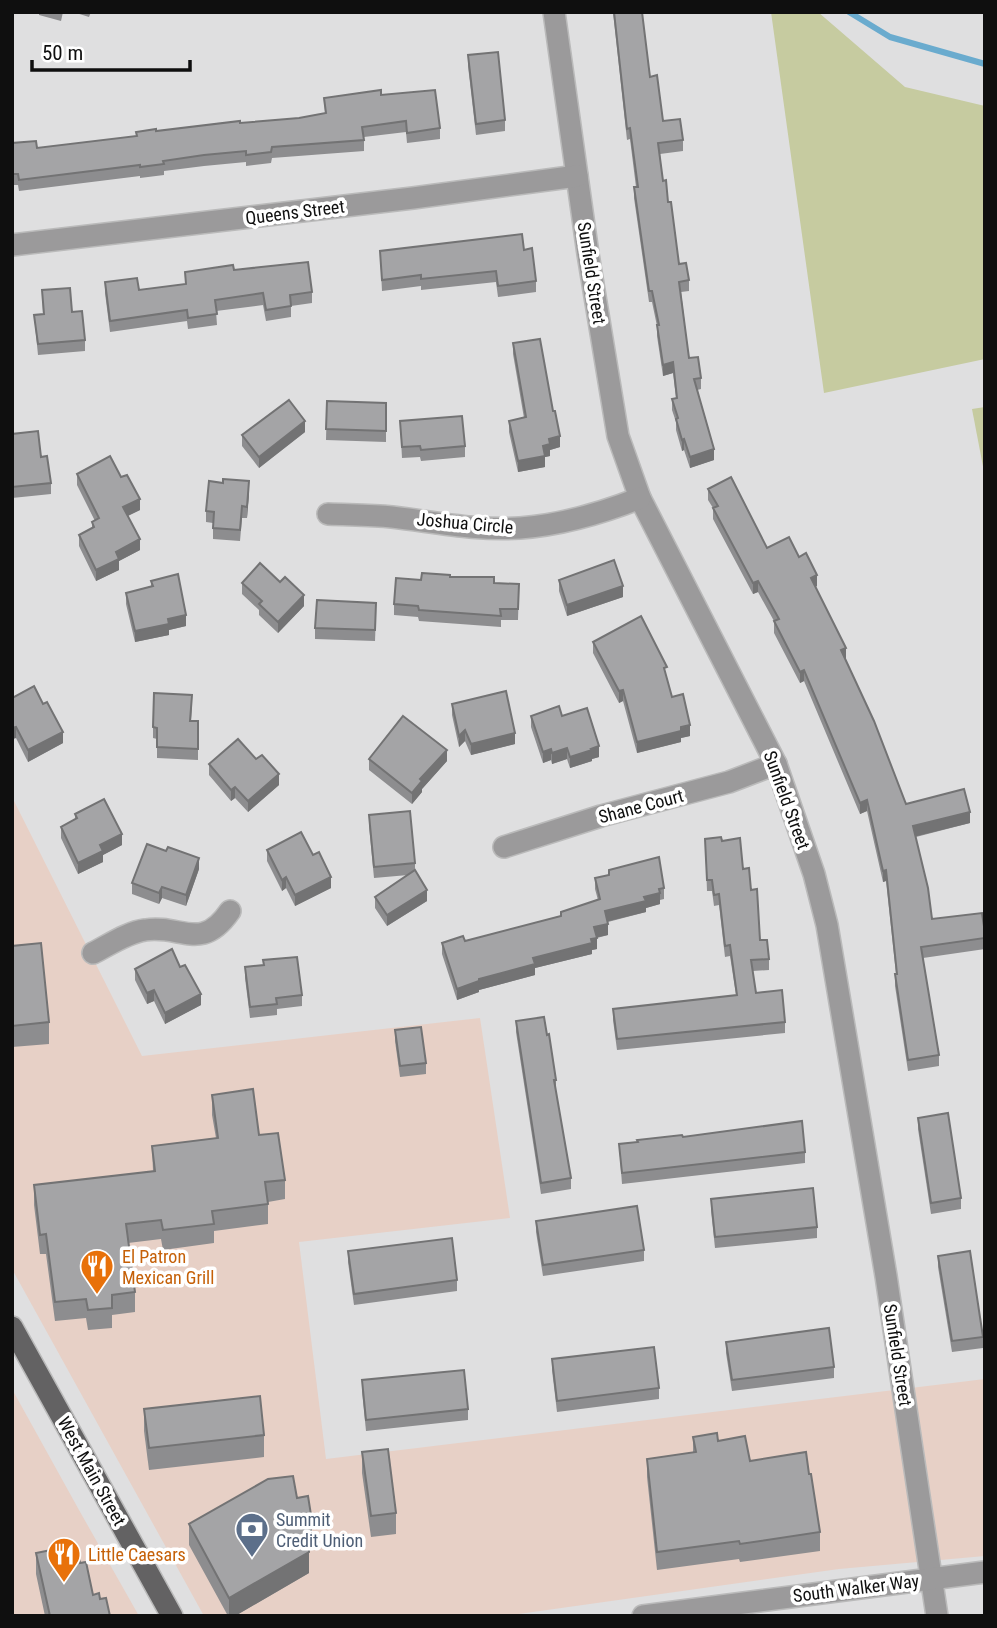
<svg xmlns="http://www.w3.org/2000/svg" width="997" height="1628" font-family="'Roboto Condensed',sans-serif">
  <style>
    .commercial { fill: #e7d0c6 }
    .green { fill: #c6cba0 }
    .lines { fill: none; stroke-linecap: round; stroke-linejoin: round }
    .stream { stroke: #6aabce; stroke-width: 6 }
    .minor-casing { stroke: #bababa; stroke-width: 24 }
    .major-casing { stroke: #bababa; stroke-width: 24 }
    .minor { stroke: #9b9a9b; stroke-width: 21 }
    .major { stroke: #636263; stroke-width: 21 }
    .wall { fill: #8d8d8f }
    .shaded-wall { fill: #737374 }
    .building { fill: #a4a4a6; stroke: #737374; stroke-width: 2 }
    .labels { text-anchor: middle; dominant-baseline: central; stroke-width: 7; stroke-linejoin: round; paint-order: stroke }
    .street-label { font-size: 18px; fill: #0f0f0f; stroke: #fff }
    .food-label { font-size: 18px; fill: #c56008; stroke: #fff; text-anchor: start }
    .service-label { font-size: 18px; fill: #4e5e75; stroke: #fff; text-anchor: start }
  </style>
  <rect width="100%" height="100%" fill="#dfdfe0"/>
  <g class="commercial">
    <path d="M12 797 142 1056 480 1018 510 1218 299 1242 326 1459 985 1379V1556L839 1569 505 1616H204L12 1269Z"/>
    <path d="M12 1389 79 1510 139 1616H12Z"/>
  </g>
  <g class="green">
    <path d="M771 12H818L905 87 985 106V359L824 393Z"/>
    <path d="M985 407V477L972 409Z"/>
  </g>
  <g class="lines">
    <path class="stream" d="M849 12 890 37 985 64"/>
    <defs>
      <g id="minor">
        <path d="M554 12 588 254 618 436 640 498 776 764 814 874 827 925 886 1276 937 1616"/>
        <path d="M12 245 413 198 577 176"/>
        <path d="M328 514C349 515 371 515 392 517 435 522 477 531 520 528 561 525 602 513 640 498"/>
        <path d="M504 847 601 816 729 782 776 764"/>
        <path d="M93 953C109 945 128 932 145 930 181 924 201 953 230 911"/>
        <path d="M643 1616 985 1572"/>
      </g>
      <path id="major" d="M12 1327 172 1616"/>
    </defs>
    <use href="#minor" class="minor-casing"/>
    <use href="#major" class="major-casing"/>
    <use href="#minor" class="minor"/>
    <use href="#major" class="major"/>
  </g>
  <g class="wall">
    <path d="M39 12H63L61 21 39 15Z"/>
    <path d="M73 12H91L89 17Z"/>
    <path d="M613 12H642L650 77 663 121 683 140V151L660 154 663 181 679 264 689 280V291L681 292 689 358 701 378V389L697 390 714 460 690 468 684 450 682 451 676 430V422L672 410V399L676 398 673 373 663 376 657 336V326L652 302H649L634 198V187H636L630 139 627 140Z"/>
    <path d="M468 55 505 120V131L476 135 468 66Z"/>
    <path d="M381 95 440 128V139L407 143 406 132 364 137V151L272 158 271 163 246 166V162L204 166 164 171V175L140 178V176L19 191 18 185H12V143L37 148 136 136 156 131 299 118 325 113 324 98Z"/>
    <path d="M524 250 536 281V292L498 297 496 282 421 290V286L382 291 380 251Z"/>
    <path d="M234 270 312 292V303L291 306V317L266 321 263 305 216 311 217 325 188 329 187 321 110 332 105 293V282L139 290 185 284V272Z"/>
    <path d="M42 290 72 312 85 340V351L38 355 34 315 43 314Z"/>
    <path d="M513 343 560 447 550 450V456L545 457V467L518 472 509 432V421L524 418 513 354Z"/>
    <path d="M327 401 386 403V442L326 440Z"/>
    <path d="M400 421 465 446V457L421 461 420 457 402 458Z"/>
    <path d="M305 432 259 468 242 446V435Z"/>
    <path d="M12 434 41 457 51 483V494L12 498Z"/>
    <path d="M77 474 140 510 128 516 140 550 119 561V570L96 581 79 546V535L92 528V522L95 521 77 485Z"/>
    <path d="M708 489 767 548 799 557 817 586 815 587 906 804 970 823 916 837 932 919 985 933V949L923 958 939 1055V1066L908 1071 895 986V974H896L886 881 883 882 867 811 860 814 804 681 800 683 774 633V621L758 592 753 594 713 519V508L708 500Z"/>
    <path d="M249 492 247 518H242L240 541 213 539V523L206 522V511Z"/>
    <path d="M450 577 494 583 519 584 518 620H501V627L419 621 418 617 394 615V604L421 580Z"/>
    <path d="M559 580 623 597 567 616 559 591Z"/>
    <path d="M151 581 186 626 169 630V635L135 642 126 604V593L151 586Z"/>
    <path d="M242 583 304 606 278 633 259 615V610L242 594Z"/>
    <path d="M376 614 375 641 315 639V628Z"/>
    <path d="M593 642 667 678 672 697 690 736 681 738V742L637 753 623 701 619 703 593 653Z"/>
    <path d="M12 698 63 743 28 762 16 738 12 739Z"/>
    <path d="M452 704 515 744 471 755 465 741 459 747 452 715Z"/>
    <path d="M192 706 191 721H198V760L157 758V739L153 738V727Z"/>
    <path d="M531 716H562L599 757 592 759V761L570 768 567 759 552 764 551 760 543 763 531 727Z"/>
    <path d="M369 759 447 761 422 789V792L412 804 369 770Z"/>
    <path d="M209 764 279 785 248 812 235 798 231 801 209 775Z"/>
    <path d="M75 814 122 845 103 855V862L78 874 61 838V827L75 819Z"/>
    <path d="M369 815 415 863V870L427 901 387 926 375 908V897L408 875 374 878 369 826Z"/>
    <path d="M705 839 722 841 743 869 751 890 760 940 769 959V970L752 971 756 993 785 1022V1033L617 1050 613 1020V1009L736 995 730 956 725 957 719 905 714 906 712 891H707Z"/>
    <path d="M267 850 331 888 295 906 286 888 282 891 267 861Z"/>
    <path d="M199 869 186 906 162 898 159 904 132 894V883Z"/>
    <path d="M609 870 664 888V899L660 900V904L646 908V912L608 922V935L597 938V949L592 950V954L535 968V975L479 990V992L457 1000 442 954V943L465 941 561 916 598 900 595 889V878L609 875Z"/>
    <path d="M12 946 49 1022V1044L12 1047Z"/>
    <path d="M263 960 302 995V1006L277 1009V1015L250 1018 245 978V967L263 965Z"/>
    <path d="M180 967 201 1005 165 1024 154 1001 147 1004 135 980V969Z"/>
    <path d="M516 1021 547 1035 556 1080V1091L571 1178V1189L541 1194 516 1032Z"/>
    <path d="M395 1030 426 1063V1074L400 1077 395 1041Z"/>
    <path d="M212 1095 259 1135 285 1180V1199L268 1202V1224L214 1231V1243L163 1250 161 1239 128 1243 135 1292V1312L112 1315V1328L88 1330 86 1318 55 1321 46 1254H40L34 1205V1185L153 1171 152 1146 216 1138 212 1115Z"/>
    <path d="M918 1118 961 1198V1209L931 1214 918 1129Z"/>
    <path d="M683 1137 805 1152V1163L622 1184 619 1144Z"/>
    <path d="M711 1199 817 1227V1238L715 1248 711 1210Z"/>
    <path d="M536 1221 644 1250V1261L543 1276 536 1232Z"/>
    <path d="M348 1251 457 1280V1291L354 1305 348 1262Z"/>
    <path d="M938 1256 983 1337V1348L952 1352 938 1267Z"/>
    <path d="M726 1342 834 1367V1378L732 1391 726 1353Z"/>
    <path d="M552 1359 659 1388V1399L557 1412 552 1370Z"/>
    <path d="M362 1380 468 1409V1420L366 1431 362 1391Z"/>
    <path d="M144 1409 264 1435V1457L149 1470 144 1431Z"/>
    <path d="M693 1437 718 1441 750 1461 809 1474 820 1532V1551L740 1562 739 1559 657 1570 647 1477V1459L693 1453Z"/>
    <path d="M362 1452 396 1513V1534L371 1537 362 1473Z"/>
    <path d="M297 1498 312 1543 309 1544V1573L235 1616H228L189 1545V1524Z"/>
    <path d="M36 1553 80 1563 93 1595 100 1599 110 1616H45L36 1574Z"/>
  </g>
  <g class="shaded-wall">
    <path d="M673 362V373L663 376V365Z"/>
    <path d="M305 421V432L259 468V457Z"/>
    <path d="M560 436V447L550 450V456L545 457V467L518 472V461L543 446 549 439Z"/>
    <path d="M684 439V450L682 451V440Z"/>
    <path d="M714 449V460L690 468V457Z"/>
    <path d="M249 481V492L247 518V507Z"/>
    <path d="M140 499V510L123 518V507Z"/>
    <path d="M140 539V550L119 561V570L96 581V570L116 552Z"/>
    <path d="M817 575V586L811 589V578Z"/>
    <path d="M758 581V592L753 594V583Z"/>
    <path d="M623 586V597L567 616V605Z"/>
    <path d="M304 595V606L278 633V622Z"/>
    <path d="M186 615V626L169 630V635L135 642V631L168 619Z"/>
    <path d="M846 648V659L841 661V650Z"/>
    <path d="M804 670V681L800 683V672Z"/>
    <path d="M623 690V701L619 703V691Z"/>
    <path d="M690 725V736L681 738V742L637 753V742Z"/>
    <path d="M16 727V738L12 739V728Z"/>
    <path d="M465 730V741L459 747V736Z"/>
    <path d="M63 732V743L28 762V750Z"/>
    <path d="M515 733V744L471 755V744Z"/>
    <path d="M599 746V757L592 759V761L570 768V757Z"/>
    <path d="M567 748V759L552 764V753Z"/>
    <path d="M551 749V760L543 763V752Z"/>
    <path d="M447 750V761L422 789V792L412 804V793L420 779Z"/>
    <path d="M279 774V785L248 812V801Z"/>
    <path d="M235 787V798L231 801V790Z"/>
    <path d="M867 800V811L860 814V803Z"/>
    <path d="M970 812V823L913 837V826Z"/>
    <path d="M122 834V845L103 855V862L78 874V863L100 845Z"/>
    <path d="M199 858V869L186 906V895Z"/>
    <path d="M886 870V881L883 882V871Z"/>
    <path d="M286 877V888L282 891V880Z"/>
    <path d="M331 877V888L295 906V895Z"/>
    <path d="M162 887V898L159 904V893Z"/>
    <path d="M427 890V901L387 926V915Z"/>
    <path d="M660 893V904L646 908V912L605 922V911L644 897Z"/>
    <path d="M608 924V935L594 938V927Z"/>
    <path d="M597 938V949L592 950V954L535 968V975L479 990V992L457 1000V989L479 979 533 958Z"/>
    <path d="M154 990V1001L147 1004V993Z"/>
    <path d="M201 994V1005L165 1024V1013Z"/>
    <path d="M312 1521V1543L307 1544V1523Z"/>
    <path d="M309 1552V1573L235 1616H229V1598Z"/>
  </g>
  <g class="building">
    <path d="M614 12H642L650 77 657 75 663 121 680 119 683 140 658 143 663 181 666 180 668 202H671L679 264 686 263 689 280 679 282 689 358 698 357 701 378 694 379 714 449 690 457 684 439 682 440 676 419 678 418 672 399 677 398 673 362 663 365 657 325H659L652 291H649L634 187H638L630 128 627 129Z"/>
    <path d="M498 52 505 120 476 124 468 55Z"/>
    <path d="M381 90V95L435 90 440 128 407 133 406 121 362 127 364 140 272 147 271 152 246 155V151L204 155 163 161 164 164 140 167V165L19 180 18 174H12V143L36 141 37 148 137 136 136 132 156 129V131L240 121V123L299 118 326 113 324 98Z"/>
    <path d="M522 234 524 250 532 248 536 281 498 286 496 271 421 279V275L382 280 380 251Z"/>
    <path d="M308 262 312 292 290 295 291 306 266 310 263 293 215 300 217 314 188 318 187 310 110 321 105 282 137 278 139 290 186 284 185 272 233 265 234 270Z"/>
    <path d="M70 288 72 312 82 311 85 340 38 344 34 315 44 314 42 290Z"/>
    <path d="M540 339 553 411H555L560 436 549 439 550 444 543 446 545 456 518 461 509 421 526 417 513 343Z"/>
    <path d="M289 400 305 421 259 457 242 435Z"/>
    <path d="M327 401 386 403V431L326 429Z"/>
    <path d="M462 416 465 446 421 450 420 446 402 447 400 421Z"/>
    <path d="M38 431 41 457 47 456 51 483 12 487V434Z"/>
    <path d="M110 456 121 477 127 475 140 499 123 507 140 539 116 552 119 559 96 570 79 535 94 527 92 522 99 518 77 474Z"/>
    <path d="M731 477 767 548 789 537 799 557 806 553 817 575 811 578 846 648 841 650 874 721 906 804 964 789 970 812 913 826 928 888 932 919 982 913 985 933V938L921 947 939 1055 908 1060 895 974H897L886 870 883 871 867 800 860 803 804 670 800 672 774 621 779 619 758 581 753 583 713 508 718 506 708 489Z"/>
    <path d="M223 479 249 481 247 507 242 506 240 530 213 528 214 512 206 511 209 481 223 483Z"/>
    <path d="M614 560 623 586 567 605 559 580Z"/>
    <path d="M260 563 280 582 285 577 304 595 278 622 259 604 262 601 242 583Z"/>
    <path d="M422 573 450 575V577H494V583L519 584 518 609H500L501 616 419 610 418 606 394 604 396 578 421 580Z"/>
    <path d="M178 574 186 615 168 619 169 624 135 631 126 593 153 586 151 581Z"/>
    <path d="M317 600 376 603 375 630 315 628Z"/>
    <path d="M641 616 667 667 664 668 672 697 683 694 690 725 681 727V731L637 742 623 690 619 691 593 642Z"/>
    <path d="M34 686 43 704 47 702 63 732 28 750 16 727 12 728V698Z"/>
    <path d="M506 691 515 733 471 744 465 730 459 736 452 704Z"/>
    <path d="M154 693 192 695 190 721H198V749L157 747V728L153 727Z"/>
    <path d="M559 706 562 716 587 708 599 746 591 749 592 750 570 757 567 748 552 753 551 749 543 752 531 716Z"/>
    <path d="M403 716 447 750 420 779 422 781 412 793 369 759Z"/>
    <path d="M238 739 256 759 262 755 279 774 248 801 235 787 231 790 209 764Z"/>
    <path d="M104 799 122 834 100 845 103 851 78 863 61 827 77 818 75 814Z"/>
    <path d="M410 811 415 863 374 867 369 815Z"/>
    <path d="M301 832 313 855 319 852 331 877 295 895 286 877 282 880 267 850Z"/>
    <path d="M721 837 722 841 740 838 743 869 749 868 751 890 757 889 760 940H767L769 959 751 960 756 993 782 990 785 1022 617 1039 613 1009 737 995 730 945 725 946 719 894 714 895 712 880H707L705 839Z"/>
    <path d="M147 844 166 851 168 847 199 858 186 895 162 887 159 893 132 883Z"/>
    <path d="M659 857 664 888 659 889 660 893 644 897 646 901 605 911 608 924 594 927 597 938 591 939 592 943 533 958 535 964 479 979V981L457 989 442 943 463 936 465 941 561 916V912L600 899 595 878 609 875V870Z"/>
    <path d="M415 870 427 890 387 915 375 897Z"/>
    <path d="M41 943 49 1022 12 1026V946Z"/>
    <path d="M172 949 180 967 185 965 201 994 165 1013 154 990 147 993 135 969Z"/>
    <path d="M297 957 302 995 276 998 277 1004 250 1007 245 967 264 965 263 960Z"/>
    <path d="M544 1017 547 1035 549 1034 556 1080H554L571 1178 541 1183 516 1021Z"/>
    <path d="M421 1027 426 1063 400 1066 395 1030Z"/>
    <path d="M253 1089 259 1135 278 1133 285 1180 265 1182 268 1204 212 1211 214 1224 163 1230 161 1220 126 1224 135 1292 112 1295V1308L88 1310 86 1299 55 1302 46 1234 40 1235 34 1185 155 1171 152 1146 218 1138 212 1095Z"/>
    <path d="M948 1113 961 1198 931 1203 918 1118Z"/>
    <path d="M802 1121 805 1152 622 1173 619 1144 638 1142 637 1140 682 1135 683 1137Z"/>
    <path d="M813 1188 817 1227 715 1237 711 1199Z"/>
    <path d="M637 1206 644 1250 543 1265 536 1221Z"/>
    <path d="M452 1238 457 1280 354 1294 348 1251Z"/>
    <path d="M970 1251 983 1337 952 1341 938 1256Z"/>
    <path d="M829 1328 834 1367 732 1380 726 1342Z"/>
    <path d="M654 1347 659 1388 557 1401 552 1359Z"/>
    <path d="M464 1370 468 1409 366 1420 362 1380Z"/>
    <path d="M260 1396 264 1435 149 1448 144 1409Z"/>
    <path d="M717 1433 718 1441 745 1436 750 1461 806 1452 809 1474H811L820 1532 740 1544 739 1541 657 1552 647 1459 696 1452 693 1437Z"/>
    <path d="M388 1449 396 1513 371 1516 362 1452Z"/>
    <path d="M293 1476 297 1498 308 1496 312 1521 307 1523 309 1552 229 1598 189 1524 268 1479Z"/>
    <path d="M76 1545 80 1563 86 1562 93 1595 99 1593 100 1599 106 1598 110 1616H50L36 1553Z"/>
  </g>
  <defs>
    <symbol id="restaurant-pin" viewBox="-11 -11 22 30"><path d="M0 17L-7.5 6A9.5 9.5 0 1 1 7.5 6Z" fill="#e8710a" stroke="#fff"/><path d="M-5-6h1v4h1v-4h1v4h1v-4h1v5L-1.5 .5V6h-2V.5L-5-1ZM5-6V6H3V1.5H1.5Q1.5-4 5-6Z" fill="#fff"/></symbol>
    <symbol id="bank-pin" viewBox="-11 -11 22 30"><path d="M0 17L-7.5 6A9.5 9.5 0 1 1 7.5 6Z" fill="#5c6f8a" stroke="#fff"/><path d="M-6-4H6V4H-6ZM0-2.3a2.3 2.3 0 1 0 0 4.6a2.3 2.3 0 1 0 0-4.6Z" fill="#fff"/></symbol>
  </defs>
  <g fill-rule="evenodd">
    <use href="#restaurant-pin" x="78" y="1247" width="38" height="52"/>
    <use href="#bank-pin" x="233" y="1510" width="38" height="52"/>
    <use href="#restaurant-pin" x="45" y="1535" width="38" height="52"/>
  </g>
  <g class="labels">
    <g class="street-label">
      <text transform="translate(295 212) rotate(-7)">Queens Street</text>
      <text transform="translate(592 273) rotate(81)">Sunfield Street</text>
      <text transform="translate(465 523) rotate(5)">Joshua Circle</text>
      <text transform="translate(787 800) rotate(70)">Sunfield Street</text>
      <text transform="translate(641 806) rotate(-15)">Shane Court</text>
      <text transform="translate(898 1355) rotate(81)">Sunfield Street</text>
      <text transform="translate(92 1471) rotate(61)">West Main Street</text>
      <text transform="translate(856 1588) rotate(-7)">South Walker Way</text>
    </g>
    <g class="food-label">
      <text x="122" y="1256">El Patron<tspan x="122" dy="21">Mexican Grill</tspan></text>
      <text x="88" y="1554">Little Caesars</text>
    </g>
    <g class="service-label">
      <text x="276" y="1519">Summit<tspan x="276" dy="21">Credit Union</tspan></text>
    </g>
  </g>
  <rect width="997" height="1628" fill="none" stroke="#0f0f0f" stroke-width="28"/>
  <path d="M32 60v10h158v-10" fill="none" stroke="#0f0f0f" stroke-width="3.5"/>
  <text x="42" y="60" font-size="21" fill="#0f0f0f" stroke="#ffffff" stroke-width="5" paint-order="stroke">50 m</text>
</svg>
